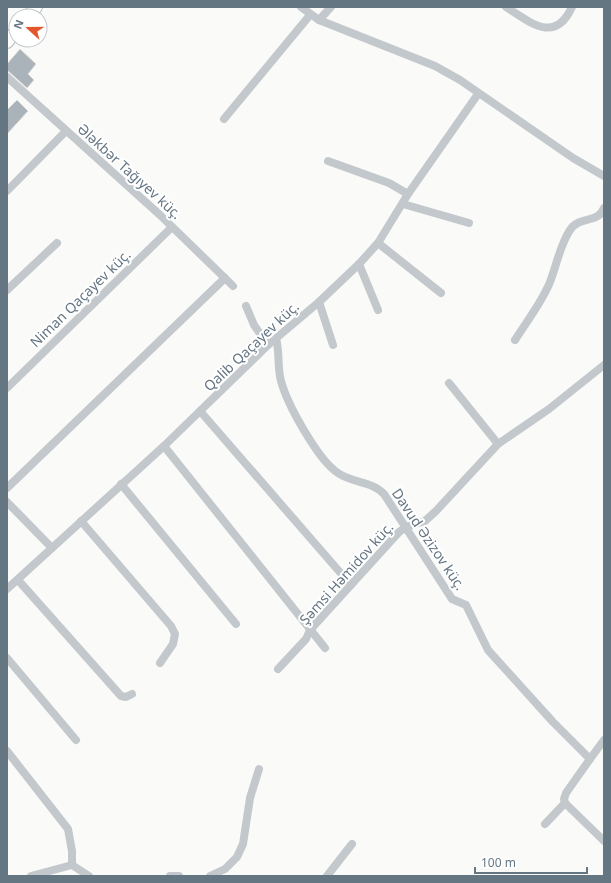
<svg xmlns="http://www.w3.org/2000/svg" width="611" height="883" font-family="'Noto Sans',sans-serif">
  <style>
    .building { fill: #aab3b9; stroke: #dcdcda }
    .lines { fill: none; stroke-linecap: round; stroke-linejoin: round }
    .highway-casing { stroke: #b4b9bd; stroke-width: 14 }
    .minor { stroke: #c3c8cc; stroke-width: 8 }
    .highway { stroke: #fff; stroke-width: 12 }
    .labels { text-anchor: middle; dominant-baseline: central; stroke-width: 4; stroke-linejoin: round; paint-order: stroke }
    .street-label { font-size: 14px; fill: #657683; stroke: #fff }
  </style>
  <rect width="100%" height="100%" fill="#fafaf8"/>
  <g class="building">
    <path d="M20 49 36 64 28 74 34 80 27 88 7 70V64Z"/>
    <path d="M17 100 28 111 7 134V110Z"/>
  </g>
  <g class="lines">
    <defs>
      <g id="highway">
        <path d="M29 16 36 7"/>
        <path d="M7 42 16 31"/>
      </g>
    </defs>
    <use href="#highway" class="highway-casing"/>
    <g class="minor">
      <path d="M301 7 319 20 435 66 460 80 573 158 604 176"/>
      <path d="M506 7C531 23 555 44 572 7"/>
      <path d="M319 20 331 7"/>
      <path d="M7 77 160 215 233 286"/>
      <path d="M224 119 310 15"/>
      <path d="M328 161 389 183 408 194"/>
      <path d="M7 191 66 131"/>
      <path d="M403 204 469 223"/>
      <path d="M378 243 441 293"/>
      <path d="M359 264 378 310"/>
      <path d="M7 290 57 243"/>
      <path d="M319 302 333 345"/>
      <path d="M246 306 254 325 268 345"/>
      <path d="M276 339C280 352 277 367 281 381 287 404 318 460 338 473 352 483 372 481 384 494L452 599 466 605 488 650 553 722 590 759 566 793 564 799 565 803 604 841"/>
      <path d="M515 340C527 321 542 302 550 282 557 264 560 245 570 230 580 215 598 224 604 208"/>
      <path d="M449 383 498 444"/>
      <path d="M7 388 172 227"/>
      <path d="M200 411 351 585"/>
      <path d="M164 446 325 648"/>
      <path d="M121 484 236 624"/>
      <path d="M7 488 225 278"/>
      <path d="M7 502 52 548"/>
      <path d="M81 521 171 626 175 634 173 644 160 663"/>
      <path d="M18 580 121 696 126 697 132 694"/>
      <path d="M7 589 164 446 268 345 319 302 359 264 378 243 408 194 478 94"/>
      <path d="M7 658 76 740"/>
      <path d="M278 669 306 639 310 630 399 532 406 527 425 521 436 511 498 444 549 409 604 365"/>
      <path d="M7 751 68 829 72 851V865L89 876"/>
      <path d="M590 759 604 740"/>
      <path d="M545 824 565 803"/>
      <path d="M31 876 72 865"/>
      <path d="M170 876H179"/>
      <path d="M210 876 225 869 237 857 243 844 250 798 259 769"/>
      <path d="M327 876 352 844"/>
    </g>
    <use href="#highway" class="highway"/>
  </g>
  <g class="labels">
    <g class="street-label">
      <text transform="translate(130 171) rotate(42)">Ələkbər Tağıyev küç.</text>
      <text transform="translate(80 298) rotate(-44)">Niman Qaçayev küç.</text>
      <text transform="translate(251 346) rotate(-43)">Qalib Qaçayev küç.</text>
      <text transform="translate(429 539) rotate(56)">Davud Əzizov küç.</text>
      <text transform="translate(346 573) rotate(-48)">Şəmsi Həmidov küç.</text>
    </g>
  </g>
  <rect width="611" height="883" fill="none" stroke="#657683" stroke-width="16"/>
  <g transform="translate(28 28) rotate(291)"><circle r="19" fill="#ffffff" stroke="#c1c8cd"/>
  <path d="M0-3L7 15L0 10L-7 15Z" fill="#e4572e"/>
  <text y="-6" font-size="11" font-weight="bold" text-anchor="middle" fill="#657683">N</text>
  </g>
  <path d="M475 867v6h112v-6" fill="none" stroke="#657683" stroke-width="2"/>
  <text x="481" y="867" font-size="12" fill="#657683" stroke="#ffffff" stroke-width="3" paint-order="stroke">100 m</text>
</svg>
